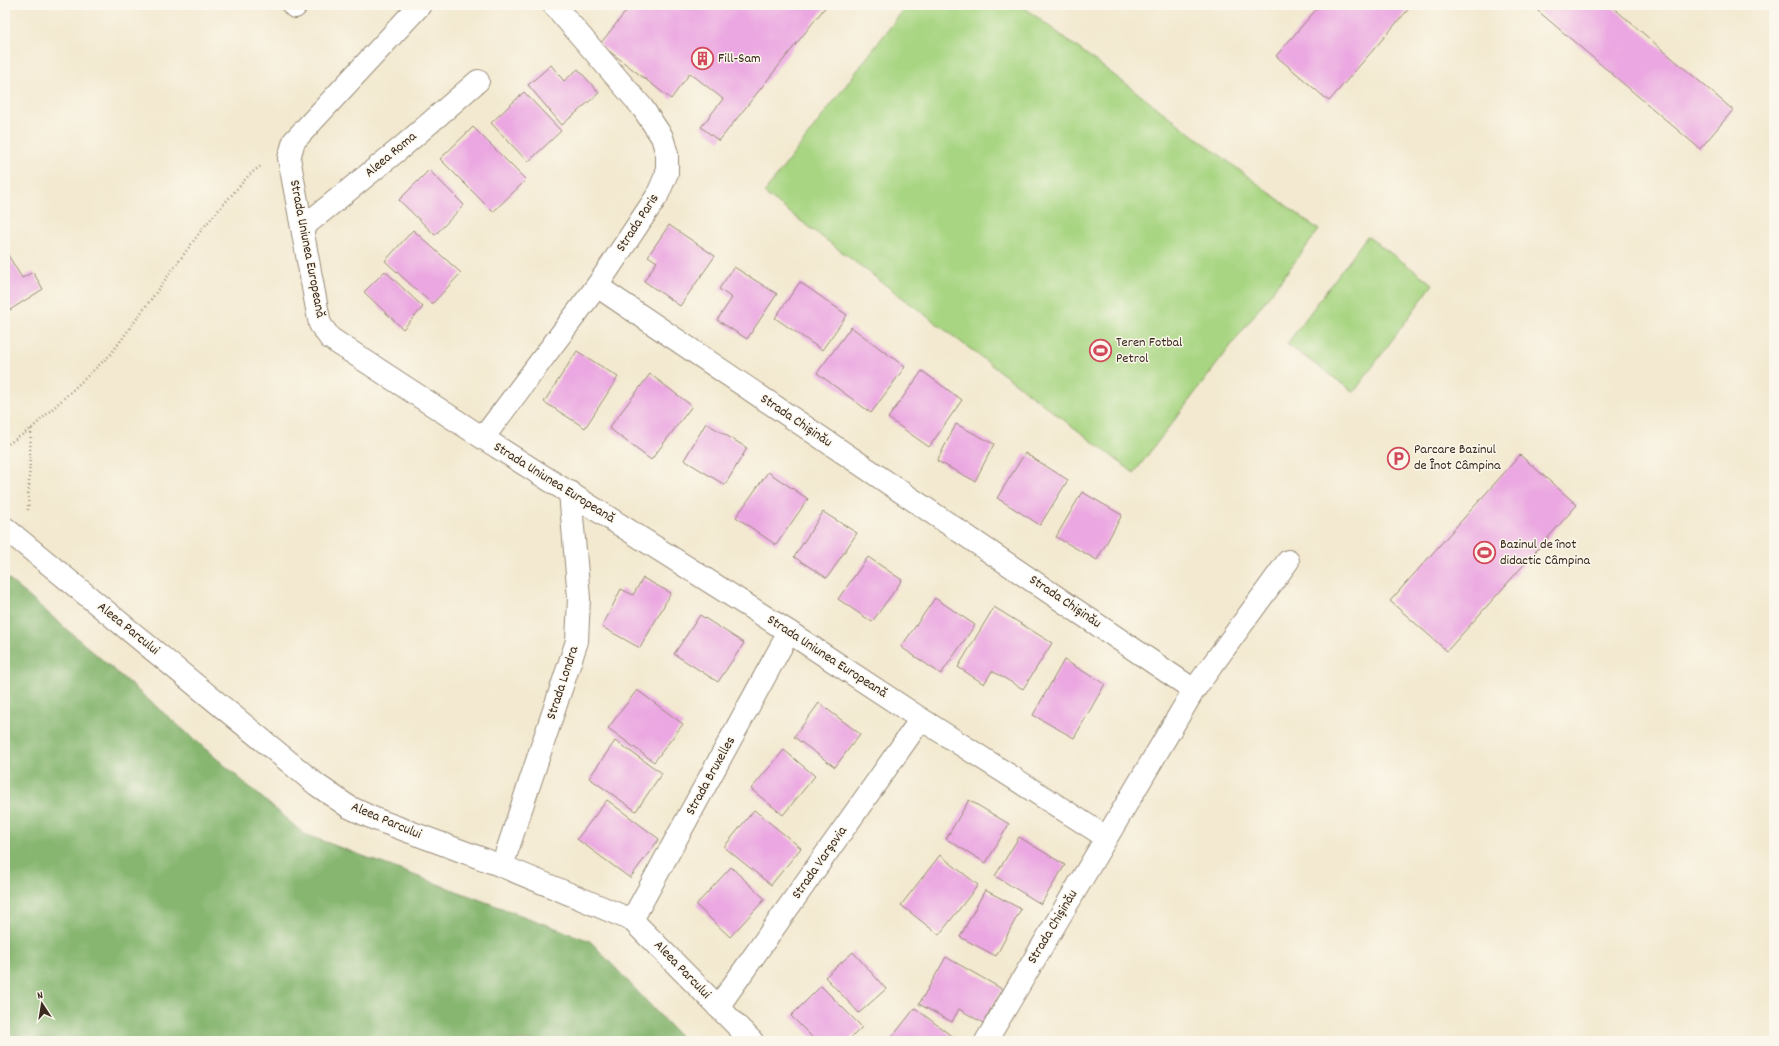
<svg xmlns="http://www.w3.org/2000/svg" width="1779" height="1046" font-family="Dekko,sans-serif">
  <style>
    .green { fill: #a8d582; stroke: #728050 }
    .forest { fill: #86b670; stroke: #607047 }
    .building { fill: #eba7e1 }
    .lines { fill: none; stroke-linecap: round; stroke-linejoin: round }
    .minor-casing { stroke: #978a77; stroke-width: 24 }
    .path { stroke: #978a77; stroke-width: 2.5; stroke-dasharray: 1 3; stroke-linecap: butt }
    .minor { stroke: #fff; stroke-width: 22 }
    .labels { text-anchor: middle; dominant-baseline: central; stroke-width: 3; stroke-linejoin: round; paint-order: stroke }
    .poi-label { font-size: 14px; fill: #3b2a1e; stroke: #fbf7ec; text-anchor: start }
    .street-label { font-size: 14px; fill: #3b2a1e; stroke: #fbf7ec }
  </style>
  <rect width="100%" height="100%" fill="#fbf7ec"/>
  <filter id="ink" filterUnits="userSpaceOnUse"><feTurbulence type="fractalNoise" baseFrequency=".025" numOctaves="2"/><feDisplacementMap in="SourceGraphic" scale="8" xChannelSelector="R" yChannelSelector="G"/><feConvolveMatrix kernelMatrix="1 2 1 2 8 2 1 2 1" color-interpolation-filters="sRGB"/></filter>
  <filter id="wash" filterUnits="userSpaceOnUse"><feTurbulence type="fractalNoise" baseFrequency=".012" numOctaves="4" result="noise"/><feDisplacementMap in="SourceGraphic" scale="16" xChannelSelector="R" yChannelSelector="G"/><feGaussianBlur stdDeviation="0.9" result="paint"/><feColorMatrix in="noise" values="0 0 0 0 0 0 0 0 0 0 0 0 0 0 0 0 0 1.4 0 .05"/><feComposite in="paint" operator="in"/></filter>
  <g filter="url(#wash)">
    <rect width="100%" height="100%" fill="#f3e9d0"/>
    <g class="green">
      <path d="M907 5H1021L1319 230 1134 473 764 193Z"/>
      <path d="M1367 236 1433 284 1354 392 1287 344Z"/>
    </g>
    <path class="forest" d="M5 576 304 834 590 941 684 1041H5Z"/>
    <g id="blocks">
      <g class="building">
        <path d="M631 5H827L719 141 701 127 723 99 690 73 671 99 600 44Z"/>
        <path d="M1320 5H1412L1329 101 1276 56Z"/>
        <path d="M1531 5H1610L1733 110 1700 149Z"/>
        <path d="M551 65 564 81 578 69 599 93 562 125 528 85Z"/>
        <path d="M524 92 561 131 528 162 491 123Z"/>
        <path d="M473 127 526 180 493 212 440 159Z"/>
        <path d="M429 170 464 205 435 235 399 200Z"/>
        <path d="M669 225 715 256 680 306 644 281 657 262 648 256Z"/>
        <path d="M413 230 461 273 432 304 385 261Z"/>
        <path d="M5 250 22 278 33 272 43 289 5 313Z"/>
        <path d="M734 267 777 294 747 339 717 320 732 298 719 289Z"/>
        <path d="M385 271 423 307 403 329 364 292Z"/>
        <path d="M800 282 847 315 822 350 775 318Z"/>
        <path d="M851 327 905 367 871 413 817 373Z"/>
        <path d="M577 351 618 377 585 428 544 402Z"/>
        <path d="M922 371 962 400 929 447 888 418Z"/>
        <path d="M650 374 692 406 651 460 609 428Z"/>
        <path d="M706 423 747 448 725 485 684 460Z"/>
        <path d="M956 424 994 444 975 481 937 461Z"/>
        <path d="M1025 453 1068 480 1040 525 997 498Z"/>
        <path d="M1520 455 1577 505 1447 651 1390 601Z"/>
        <path d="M768 472 808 499 776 545 736 517Z"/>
        <path d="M1082 492 1122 515 1097 560 1056 537Z"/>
        <path d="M823 512 857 533 827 578 794 557Z"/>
        <path d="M868 557 902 580 872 622 838 599Z"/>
        <path d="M643 578 671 593 640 648 602 627 621 589 633 595Z"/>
        <path d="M935 598 975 625 941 674 901 647Z"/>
        <path d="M994 607 1052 643 1023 689 992 671 984 684 958 667Z"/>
        <path d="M700 615 744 643 718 682 674 654Z"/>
        <path d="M1064 660 1105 684 1074 738 1033 715Z"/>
        <path d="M637 690 683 724 654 762 608 728Z"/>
        <path d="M819 703 860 734 835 767 794 737Z"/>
        <path d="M615 741 662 773 636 811 589 778Z"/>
        <path d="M784 750 815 776 783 815 751 789Z"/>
        <path d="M607 800 659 839 630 878 577 839Z"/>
        <path d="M969 800 1009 824 986 863 946 839Z"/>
        <path d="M754 810 801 848 771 885 724 847Z"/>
        <path d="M1019 837 1065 865 1041 904 995 876Z"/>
        <path d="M940 855 978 885 939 935 901 905Z"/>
        <path d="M731 867 765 899 730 937 696 905Z"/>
        <path d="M985 890 1021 909 996 956 960 937Z"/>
        <path d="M853 952 886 989 859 1013 825 977Z"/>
        <path d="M946 957 1002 989 983 1023 959 1009 952 1022 919 1004Z"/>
        <path d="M821 986 862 1027 848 1041H816L791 1016Z"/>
        <path d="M915 1008 958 1041H889Z"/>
      </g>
    </g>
  </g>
  <g filter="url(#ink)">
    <use href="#blocks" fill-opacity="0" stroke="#978a77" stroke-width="1"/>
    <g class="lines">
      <defs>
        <g id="minor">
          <path d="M293 5 295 7"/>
          <path d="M420 5 294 141 289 158 317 309 320 324 330 338 483 438 789 632 921 719 1106 837"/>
          <path d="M303 227 402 147 478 81"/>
          <path d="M597 286 1194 690"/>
          <path d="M483 438 597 286 657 196 667 173V154L662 137 642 107 554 5"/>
          <path d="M5 528 317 785 349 807 375 819 502 866 632 920 752 1041"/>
          <path d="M502 866 577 641 579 598 570 492"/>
          <path d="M632 920 789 632"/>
          <path d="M718 1007 921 719"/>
          <path d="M986 1041 1194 690 1288 561"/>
        </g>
      </defs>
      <use href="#minor" class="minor-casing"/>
      <g class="path">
        <path d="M5 446 31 429 111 354 203 228 249 175 262 165"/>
        <path d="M28 510 31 429"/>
      </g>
      <use href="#minor" class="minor"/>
    </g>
  </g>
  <defs>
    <symbol id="building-ring" viewBox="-11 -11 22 22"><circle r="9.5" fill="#fbf7ec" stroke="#d1495b" stroke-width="1.5"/><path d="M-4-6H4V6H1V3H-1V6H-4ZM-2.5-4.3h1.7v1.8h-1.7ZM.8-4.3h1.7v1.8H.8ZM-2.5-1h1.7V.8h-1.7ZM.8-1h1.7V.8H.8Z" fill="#d1495b"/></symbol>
    <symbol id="stadium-ring" viewBox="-11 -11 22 22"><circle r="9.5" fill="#fbf7ec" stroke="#d1495b" stroke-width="1.5"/><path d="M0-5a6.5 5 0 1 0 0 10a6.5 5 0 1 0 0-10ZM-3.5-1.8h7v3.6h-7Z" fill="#d1495b"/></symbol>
    <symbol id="parking-ring" viewBox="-11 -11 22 22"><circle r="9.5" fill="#fbf7ec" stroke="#d1495b" stroke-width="1.5"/><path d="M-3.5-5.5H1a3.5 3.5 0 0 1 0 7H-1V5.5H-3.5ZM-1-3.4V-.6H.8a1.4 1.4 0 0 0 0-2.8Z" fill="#d1495b"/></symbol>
  </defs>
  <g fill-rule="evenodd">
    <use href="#building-ring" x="690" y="46" width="25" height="25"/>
    <use href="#stadium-ring" x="1088" y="338" width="25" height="25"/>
    <use href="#parking-ring" x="1386" y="446" width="25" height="25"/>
    <use href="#stadium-ring" x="1472" y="540" width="25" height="25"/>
  </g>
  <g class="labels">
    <g class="poi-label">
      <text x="718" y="59">Fill-Sam</text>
      <text x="1116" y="343">Teren Fotbal<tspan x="1116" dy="16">Petrol</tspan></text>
      <text x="1414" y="450">Parcare Bazinul<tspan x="1414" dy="16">de Înot Câmpina</tspan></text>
      <text x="1500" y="545">Bazinul de înot<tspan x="1500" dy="16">didactic Câmpina</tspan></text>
    </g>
    <g class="street-label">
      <text transform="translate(391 155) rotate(-40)">Aleea Roma</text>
      <text transform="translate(638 223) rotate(-57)">Strada Paris</text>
      <text transform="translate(307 249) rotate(79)">Strada Uniunea Europeană</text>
      <text transform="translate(796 421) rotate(34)">Strada Chișinău</text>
      <text transform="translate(554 483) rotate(32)">Strada Uniunea Europeană</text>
      <text transform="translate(1065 602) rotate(34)">Strada Chișinău</text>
      <text transform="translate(128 629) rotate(39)">Aleea Parcului</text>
      <text transform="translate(827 657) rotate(33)">Strada Uniunea Europeană</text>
      <text transform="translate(563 683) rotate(-72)">Strada Londra</text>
      <text transform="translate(711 776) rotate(-61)">Strada Bruxelles</text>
      <text transform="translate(386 821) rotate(23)">Aleea Parcului</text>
      <text transform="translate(820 863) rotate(-55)">Strada Varșovia</text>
      <text transform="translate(1053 927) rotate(-59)">Strada Chișinău</text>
      <text transform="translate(682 970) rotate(46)">Aleea Parcului</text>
    </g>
  </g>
  <rect width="1779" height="1046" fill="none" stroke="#fbf7ec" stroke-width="20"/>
  <g transform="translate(42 1004) rotate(348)" stroke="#fbf7ec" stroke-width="3" paint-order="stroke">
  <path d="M0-3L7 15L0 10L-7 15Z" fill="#3b2a1e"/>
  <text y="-6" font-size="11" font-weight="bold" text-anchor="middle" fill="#3b2a1e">N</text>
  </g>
</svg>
